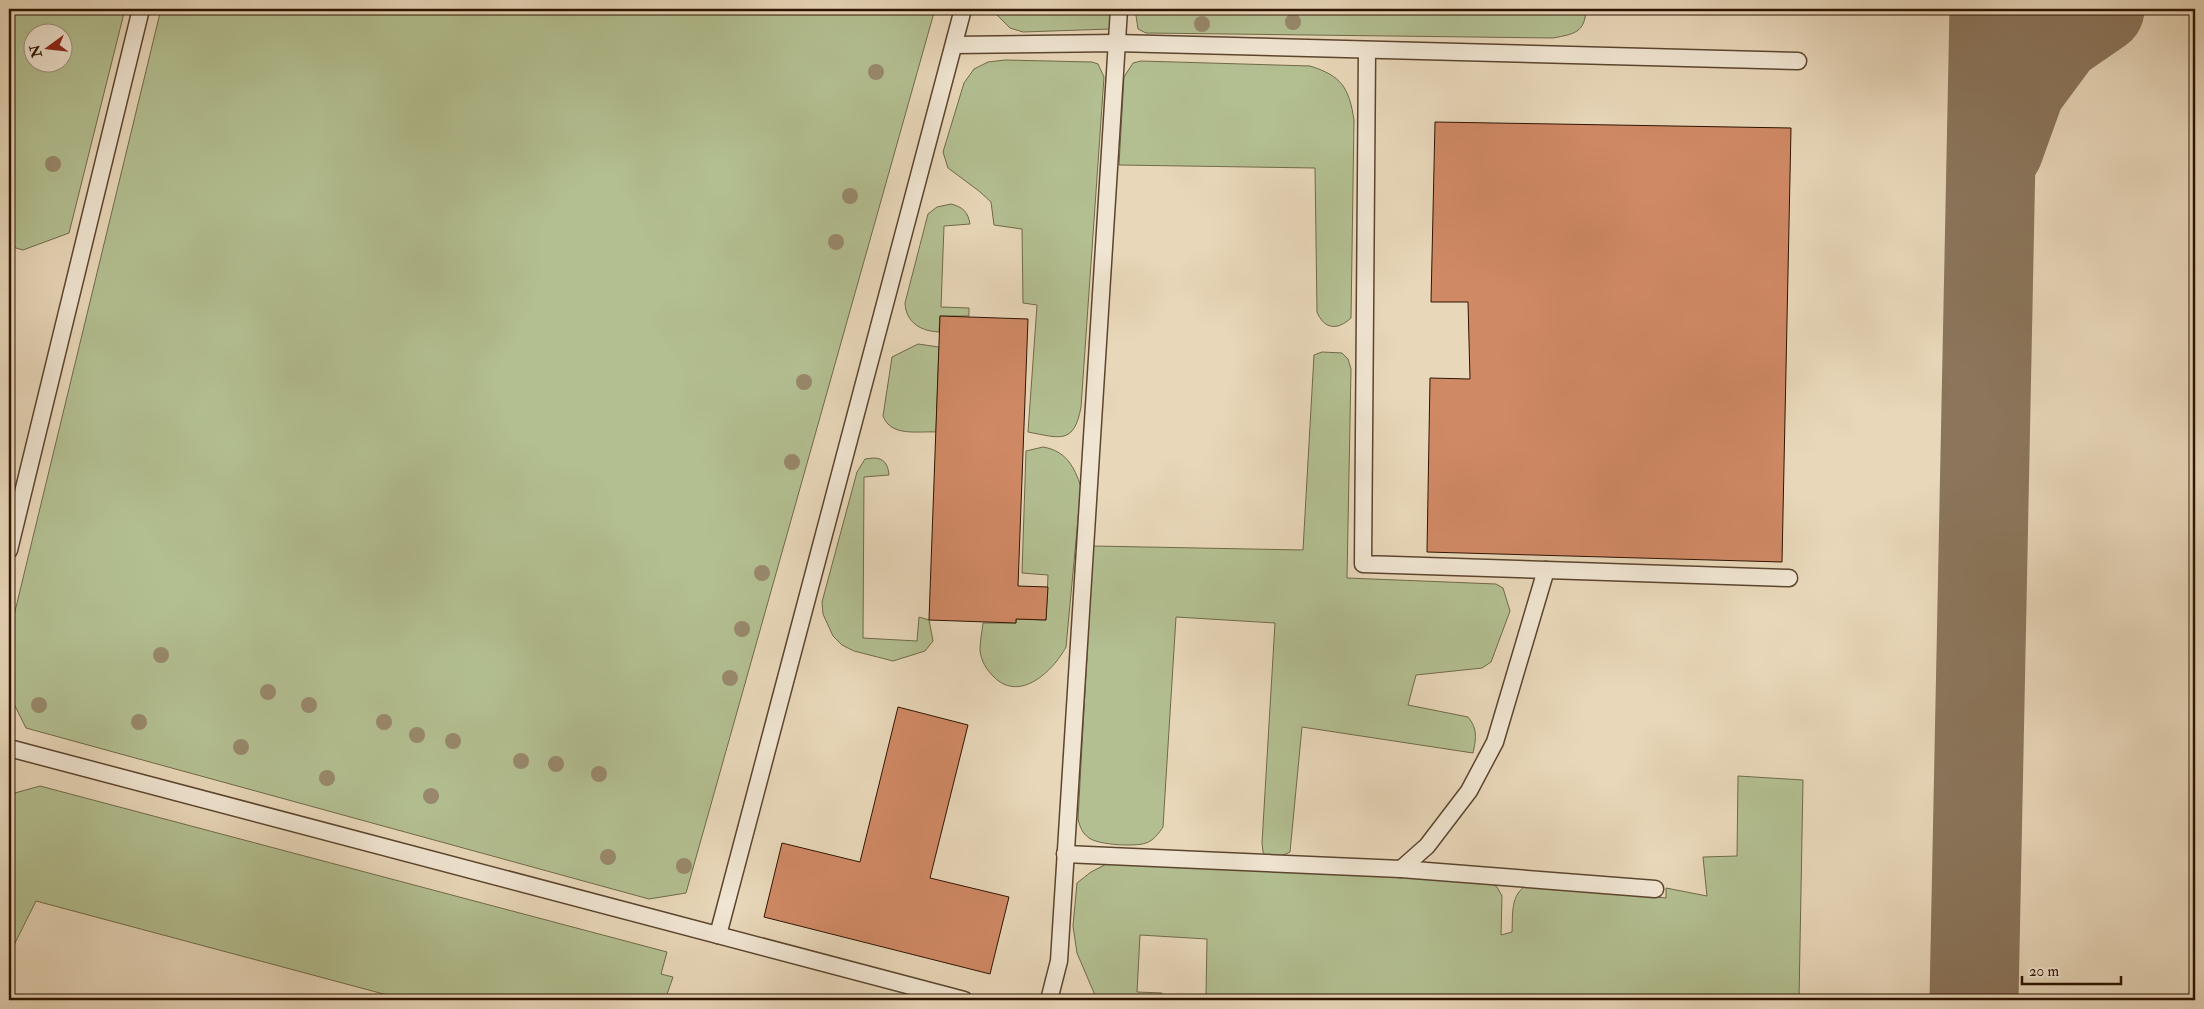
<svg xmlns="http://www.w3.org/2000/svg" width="2204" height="1009" font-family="'IM FELL Double Pica',serif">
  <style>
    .green { fill: #b3bf91; stroke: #706a48; fill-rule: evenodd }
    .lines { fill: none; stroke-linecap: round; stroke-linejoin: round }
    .taxiway { stroke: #8b765c; stroke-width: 89 }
    .building { fill: #d08965; stroke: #2e1400 }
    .service-casing { stroke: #5c452e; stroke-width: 19 }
    .service { stroke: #f0e5d2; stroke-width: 16 }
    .tree { fill: #98886b }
  </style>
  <rect width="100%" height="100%" fill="#e8d7b9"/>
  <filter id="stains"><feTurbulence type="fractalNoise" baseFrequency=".004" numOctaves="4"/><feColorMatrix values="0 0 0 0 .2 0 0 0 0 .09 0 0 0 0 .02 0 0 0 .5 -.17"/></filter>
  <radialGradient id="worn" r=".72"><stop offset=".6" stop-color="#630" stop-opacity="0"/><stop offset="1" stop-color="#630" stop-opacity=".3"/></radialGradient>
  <g class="green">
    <path d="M15 9H125L69 233 23 250 9 246V34ZM62 32V62H32V32Z"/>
    <path d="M161 9H935L686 893 649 899 26 728 9 694V636Z"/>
    <path d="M991 9H1111L1110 29 1023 32 1010 28Z"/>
    <path d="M1135 9H1586C1585 33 1574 34 1553 38L1146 33 1138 29Z"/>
    <path d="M1005 60 1092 62 1098 64 1104 77 1081 407C1074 445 1060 438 1028 432L1037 305 1023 303 1022 229 994 225 991 202 979 191 948 168 943 152 964 83 974 69 988 62Z"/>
    <path d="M1141 61 1310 66C1342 76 1349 88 1354 120L1351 318C1337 331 1324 329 1317 312L1315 168 1119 165 1124 77 1133 63Z"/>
    <path d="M951 204C963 207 968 212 970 224L944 226 941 307 969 308V316H940L939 332C921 331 906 323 905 303L928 214 937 207Z"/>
    <path d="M918 344 939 347 936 432C917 431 891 437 883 416L892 357Z"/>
    <path d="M1322 352 1342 353 1348 359 1351 369 1347 578 1496 584 1503 588 1510 611 1491 662 1482 668 1416 675 1408 705 1468 717C1478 729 1476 739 1473 753L1302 727 1290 852 1279 857H1266L1263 852 1262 843 1275 623 1176 617 1163 827C1159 833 1153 841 1146 843 1135 847 1099 845 1089 838 1082 833 1080 827 1078 819L1093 546 1303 550 1314 355Z"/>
    <path d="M1043 447C1066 451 1074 466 1081 487L1066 647C1053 671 1020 703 994 677 986 669 981 661 980 650 980 641 982 632 983 623H1016V619L1046 620 1048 575 1022 573 1026 451Z"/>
    <path d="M873 458C884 458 888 464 889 475L864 477 863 638 917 641 919 617 929 620 933 641 925 651 893 661 854 651 842 645 833 636 823 614 822 602 857 472 865 459Z"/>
    <path d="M1738 776 1803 780 1799 1000H1187V995H1206L1207 939 1140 935 1137 992 1162 993V1000H1097L1077 953 1073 926 1077 883 1091 872 1114 860 1484 879 1497 887 1502 896 1501 935 1512 932C1513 914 1510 895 1527 885L1666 898V888L1707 896 1703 857 1737 856Z"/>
    <path d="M40 786 667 952 661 974 673 977 665 1000H406L36 901 9 955V797L15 793Z"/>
  </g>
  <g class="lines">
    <g class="taxiway">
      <path d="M1999 149 2021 88 2058 38 2100 9"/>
      <path d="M1974 1000 1994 9"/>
    </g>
  </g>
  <g class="building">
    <path d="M1435 122 1791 128 1782 562 1427 552 1430 378 1470 379 1468 302H1431Z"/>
    <path d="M940 316 1028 319 1018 586 1048 587 1046 620 1016 619V623L929 620Z"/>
    <path d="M898 707 968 725 930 878 1009 897 990 974 764 917 782 843 860 862Z"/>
  </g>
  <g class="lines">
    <defs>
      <g id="service">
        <path d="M954 45 1116 43 1798 61"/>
        <path d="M1367 50 1363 564 1789 578"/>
        <path d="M9 550 141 9"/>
        <path d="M9 748 964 1000"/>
        <path d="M1065 854 1401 869 1427 846 1469 791 1495 742 1546 570"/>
        <path d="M1401 869 1655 889"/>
        <path d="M718 935 963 9"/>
        <path d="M1049 1000 1059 961 1119 9"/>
      </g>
    </defs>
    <use href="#service" class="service-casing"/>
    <use href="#service" class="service"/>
  </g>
  <g class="tree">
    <circle cx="1293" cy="22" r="8"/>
    <circle cx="1202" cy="24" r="8"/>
    <circle cx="876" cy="72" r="8"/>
    <circle cx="53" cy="164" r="8"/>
    <circle cx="850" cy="196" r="8"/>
    <circle cx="836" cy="242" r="8"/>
    <circle cx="804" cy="382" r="8"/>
    <circle cx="792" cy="462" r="8"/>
    <circle cx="762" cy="573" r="8"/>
    <circle cx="742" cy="629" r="8"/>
    <circle cx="161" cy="655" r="8"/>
    <circle cx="730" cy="678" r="8"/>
    <circle cx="268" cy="692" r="8"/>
    <circle cx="39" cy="705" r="8"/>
    <circle cx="309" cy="705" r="8"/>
    <circle cx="139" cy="722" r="8"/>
    <circle cx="384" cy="722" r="8"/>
    <circle cx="417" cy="735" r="8"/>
    <circle cx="453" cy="741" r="8"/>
    <circle cx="241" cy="747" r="8"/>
    <circle cx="521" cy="761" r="8"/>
    <circle cx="556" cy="764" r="8"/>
    <circle cx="599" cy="774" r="8"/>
    <circle cx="327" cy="778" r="8"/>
    <circle cx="431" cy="796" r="8"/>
    <circle cx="608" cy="857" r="8"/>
    <circle cx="684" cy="866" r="8"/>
  </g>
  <rect width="2204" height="1009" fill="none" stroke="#e8d7b9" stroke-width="30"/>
  <rect x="10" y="10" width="2184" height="989" fill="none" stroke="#2e1400" stroke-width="2.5"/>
  <rect x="15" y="15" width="2174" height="979" fill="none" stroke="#2e1400"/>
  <g transform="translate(48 48) rotate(255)"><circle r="24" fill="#f0e5d2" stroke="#a2917e"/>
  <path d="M0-4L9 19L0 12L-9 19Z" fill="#8f2418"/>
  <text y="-8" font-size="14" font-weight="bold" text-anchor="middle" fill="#2e1400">N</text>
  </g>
  <path d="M2022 976v8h99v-8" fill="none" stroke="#2e1400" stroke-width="2.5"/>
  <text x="2029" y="976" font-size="15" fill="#2e1400" stroke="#f0e5d2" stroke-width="4" paint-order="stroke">20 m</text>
  <rect width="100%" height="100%" filter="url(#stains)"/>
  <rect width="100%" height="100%" fill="url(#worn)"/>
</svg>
